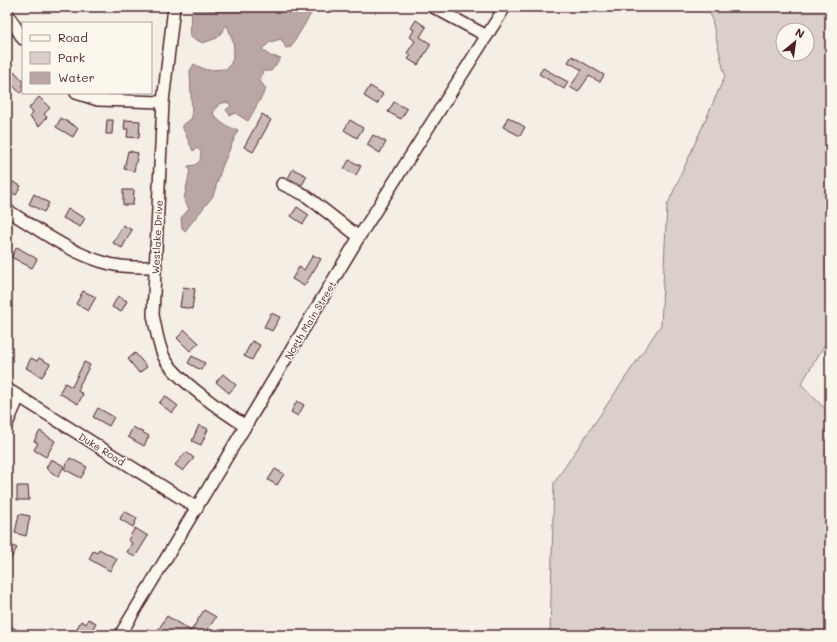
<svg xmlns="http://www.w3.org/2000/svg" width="837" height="642" font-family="Mali,sans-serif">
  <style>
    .green { fill: #dbd0c9; stroke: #92787a; fill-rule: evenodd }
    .water { fill: #baa7a5; stroke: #8d7174 }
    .building { fill: #cabbb6; stroke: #4a1f2b }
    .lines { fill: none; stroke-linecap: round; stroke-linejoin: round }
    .minor-casing { stroke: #4a1f2b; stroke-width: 14 }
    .minor { stroke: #fbf7ec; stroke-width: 11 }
    .labels { text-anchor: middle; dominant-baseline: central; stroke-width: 3; stroke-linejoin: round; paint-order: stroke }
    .street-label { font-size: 10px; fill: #4a1f2b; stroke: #fbf7ec }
  </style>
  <rect width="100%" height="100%" fill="#f4eee4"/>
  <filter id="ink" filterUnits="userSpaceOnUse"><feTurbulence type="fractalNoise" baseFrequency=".025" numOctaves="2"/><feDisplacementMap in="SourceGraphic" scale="8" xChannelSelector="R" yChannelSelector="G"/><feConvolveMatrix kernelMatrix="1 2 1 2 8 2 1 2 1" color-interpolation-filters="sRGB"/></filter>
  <g filter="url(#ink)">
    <path class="green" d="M709 7H830V336L801 384 830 414V635H550L554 483 661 325 667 206 725 76ZM783 30H807V54H783Z"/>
    <path class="water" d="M194 7H315L291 47 286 48 281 39 270 42 262 49 270 56 281 58 271 71H263L260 81 266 89 248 121 235 113 230 115 226 110 231 105 227 102 219 104 213 113C218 122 227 127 238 130L222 167 213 196 185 231 182 228 181 218 189 209 184 199 190 170 188 166 195 165 200 161 201 152 197 148 193 151 182 126 192 118 190 71 194 64 206 70 227 69C239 54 233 41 227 25L217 38 203 43 190 37 192 11Z"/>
    <g class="building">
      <path d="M416 20 426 27 420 37 431 44 418 65 408 59 411 55 407 53 415 41 410 37 414 30 411 28Z"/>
      <path d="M572 56 604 75 600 82 589 76 578 92 570 87 582 70 568 62Z"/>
      <path d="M543 68 568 82 564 89 539 74Z"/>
      <path d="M15 72 23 81V90L20 93 7 79Z"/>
      <path d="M370 86 383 94 377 104 364 96Z"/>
      <path d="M39 97 50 108 44 114 47 117 39 126 30 117 33 113 29 108Z"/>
      <path d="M394 102 407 109 401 119 388 112Z"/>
      <path d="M262 114 271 120 253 152 244 147Z"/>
      <path d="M508 117 525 127 520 136 503 127Z"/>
      <path d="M61 118 78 128 73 137 56 127Z"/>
      <path d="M107 120H113L112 134H106Z"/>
      <path d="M125 120 140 121 139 138 127 137 128 129H124Z"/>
      <path d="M350 120 363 128 357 138 344 130Z"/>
      <path d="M373 135 386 142 380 153 367 145Z"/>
      <path d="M128 151 138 153 134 171 124 169Z"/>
      <path d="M349 160 361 166 356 175 344 169Z"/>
      <path d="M293 169 307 176 302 185 288 178Z"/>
      <path d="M7 179 21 186 16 195 7 190Z"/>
      <path d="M123 190H134L133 205H123Z"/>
      <path d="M34 194 49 203 44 212 29 204Z"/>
      <path d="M297 207 309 215 303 224 291 216Z"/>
      <path d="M68 209 85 218 80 227 63 218Z"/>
      <path d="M123 225 132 230 122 248 113 243Z"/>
      <path d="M17 247 37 259 32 268 11 257Z"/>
      <path d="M313 255 321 259 304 286 292 279 299 267 304 270Z"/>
      <path d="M183 287 195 289 192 309 180 307Z"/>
      <path d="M83 291 96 297 88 311 76 304Z"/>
      <path d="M118 296 127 301 121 312 112 307Z"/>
      <path d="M271 313 280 317 272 331 264 327Z"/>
      <path d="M185 330 199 343 190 351 177 338Z"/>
      <path d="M252 341 260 345 252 360 244 356Z"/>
      <path d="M135 353 147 367 139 373 128 359Z"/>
      <path d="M192 356 205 363 201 370 188 363Z"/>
      <path d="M31 358 37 361 39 358 50 364 42 377 26 368Z"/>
      <path d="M84 362 90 365 79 386 80 387 78 391 83 394 78 404 59 393 65 383 72 387Z"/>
      <path d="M223 374 236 385 229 393 216 382Z"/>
      <path d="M165 396 178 406 172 413 159 403Z"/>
      <path d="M297 401 304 405 298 416 291 412Z"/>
      <path d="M98 408 114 417 109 426 93 417Z"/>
      <path d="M199 425 208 429 201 445 192 441Z"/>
      <path d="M133 427 149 436 144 446 128 437Z"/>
      <path d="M40 431 55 441 46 457 34 450 38 443 34 441Z"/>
      <path d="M186 452 194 458 183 471 175 465Z"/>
      <path d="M70 458 87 467 81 478 64 469Z"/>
      <path d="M51 459 64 466 58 477 46 468Z"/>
      <path d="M275 469 284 474 277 485 268 480Z"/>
      <path d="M17 486H28L29 500H17Z"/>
      <path d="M124 511 137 518 133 527 120 519Z"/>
      <path d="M19 514 30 516 26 536 15 533Z"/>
      <path d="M135 528 148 536 135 557 127 552 132 543 128 540Z"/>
      <path d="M7 543 17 548 7 565Z"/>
      <path d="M99 549 117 559 110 571 89 559 93 551 97 553Z"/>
      <path d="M204 610 216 617 208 629 217 635H155L167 616 191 631Z"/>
      <path d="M88 619 96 623 89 635H81L75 632 81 621 86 624Z"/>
      <path d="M7 624 26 635H7Z"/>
    </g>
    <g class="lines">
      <defs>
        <g id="minor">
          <path d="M174 7 163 102 153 315C156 329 158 344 164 357 174 378 226 414 246 426"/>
          <path d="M433 7 487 36"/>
          <path d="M7 13 23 39"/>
          <path d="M76 93 98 100 163 102"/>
          <path d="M282 184 305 195 359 237"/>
          <path d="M7 210C39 230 73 255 110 264 125 268 141 267 156 267"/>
          <path d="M7 389 197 508"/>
          <path d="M7 424 19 397"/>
          <path d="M120 635 359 237 505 7"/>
        </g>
      </defs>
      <use href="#minor" class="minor-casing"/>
      <use href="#minor" class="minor"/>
    </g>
  </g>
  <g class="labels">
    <g class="street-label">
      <text transform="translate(157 237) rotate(-87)">Westlake Drive</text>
      <text transform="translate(310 320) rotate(-59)">North Main Street</text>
      <text transform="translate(102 449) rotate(32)">Duke Road</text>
    </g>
  </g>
  <rect width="837" height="642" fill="none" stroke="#fbf7ec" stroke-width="24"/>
  <rect x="12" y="12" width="813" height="618" fill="none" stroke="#4a1f2b" stroke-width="1.5" filter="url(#ink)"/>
  <rect x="22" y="22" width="130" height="72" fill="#fbf7ec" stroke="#b4a19f"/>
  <rect x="30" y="35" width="20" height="6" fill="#fbf7ec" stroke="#b4a19f"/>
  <text x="58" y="42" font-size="12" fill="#4a1f2b">Road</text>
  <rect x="30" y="52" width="20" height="12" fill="#dbd0c9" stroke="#b4a19f"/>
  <text x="58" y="62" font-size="12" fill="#4a1f2b">Park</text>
  <rect x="30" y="72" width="20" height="12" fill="#baa7a5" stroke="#b4a19f"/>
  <text x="58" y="82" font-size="12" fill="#4a1f2b">Water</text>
  <g transform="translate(795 42) rotate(29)"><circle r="19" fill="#fbf7ec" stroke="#b4a19f"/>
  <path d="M0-3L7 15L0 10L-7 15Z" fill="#4a1f2b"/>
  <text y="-6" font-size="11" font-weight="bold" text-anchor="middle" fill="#4a1f2b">N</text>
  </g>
</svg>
